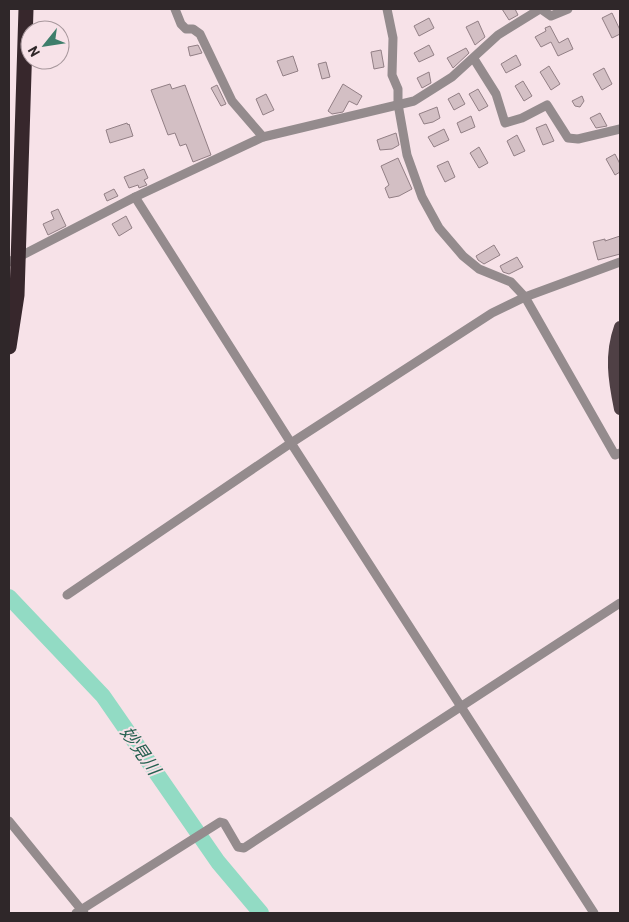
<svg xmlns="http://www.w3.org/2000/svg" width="629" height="922" font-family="Barlow,'Noto Sans JP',sans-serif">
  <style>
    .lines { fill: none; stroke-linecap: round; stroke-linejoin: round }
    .river { stroke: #92dbc4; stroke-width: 16 }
    .building { fill: #d3bfc4; stroke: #927f85 }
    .street { stroke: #948b8d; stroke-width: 9 }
    .primary { stroke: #4f4045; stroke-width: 12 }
    .highway { stroke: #37272c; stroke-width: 15 }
    .labels { text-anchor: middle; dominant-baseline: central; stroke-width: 4; stroke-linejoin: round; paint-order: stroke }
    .water-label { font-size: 18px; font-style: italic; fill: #266151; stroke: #f7e2e8 }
  </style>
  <rect width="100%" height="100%" fill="#f7e2e8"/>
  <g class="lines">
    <path class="river" d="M9 597 103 696 218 862 261 913"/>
  </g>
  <g class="building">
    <path d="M502 9H515L518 15 509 20Z"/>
    <path d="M612 13 620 30V34L612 38 602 18Z"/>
    <path d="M429 18 434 28 419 36 414 26Z"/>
    <path d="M478 21 485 37 475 45 466 27Z"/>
    <path d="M550 26 559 43 568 38 573 49 558 56 551 42 541 47 535 37 546 31 545 28Z"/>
    <path d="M198 45 202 53 190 56 188 47Z"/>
    <path d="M429 45 434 55 419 62 414 53Z"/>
    <path d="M466 48 469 53 453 68 447 58Z"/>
    <path d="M381 50 384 67 374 69 371 52Z"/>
    <path d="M516 55 521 65 506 73 501 64Z"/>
    <path d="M293 56 298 71 283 76 277 61Z"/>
    <path d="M326 62 330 77 322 79 318 64Z"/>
    <path d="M549 66 560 84 551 90 540 72Z"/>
    <path d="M604 68 612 84 602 90 593 74Z"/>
    <path d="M429 72 431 83 422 88 417 78Z"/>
    <path d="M523 81 532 96 524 101 515 86Z"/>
    <path d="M170 84 172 89 185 85 211 155 193 162 186 144 180 146 175 133 168 135 151 90Z"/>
    <path d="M343 84 362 96 357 105 349 101 343 112 332 114 328 111Z"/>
    <path d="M217 85 226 104 221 106 211 88Z"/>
    <path d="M478 89 488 106 479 111 469 94Z"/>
    <path d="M459 93 465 104 454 110 448 99Z"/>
    <path d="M266 94 274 110 263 115 256 99Z"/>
    <path d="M582 96 584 101 580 107 575 106 572 101Z"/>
    <path d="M437 107 440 118 433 122 424 124 419 114Z"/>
    <path d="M600 113 607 126 596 128 590 118Z"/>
    <path d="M471 116 475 127 461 133 457 123Z"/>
    <path d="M127 123 128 125 129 124 133 136 110 143 106 130Z"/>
    <path d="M546 124 554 141 543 145 536 128Z"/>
    <path d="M444 129 449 140 434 147 428 137Z"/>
    <path d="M396 133 399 145 392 149 380 150 377 140Z"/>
    <path d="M517 135 525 151 514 156 507 141Z"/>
    <path d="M479 147 488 163 479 168 470 153Z"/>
    <path d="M615 154 620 164V172L615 175 606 159Z"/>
    <path d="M398 158 412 189 399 196 389 198 385 188 389 185 381 166Z"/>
    <path d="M448 161 455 177 445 182 437 166Z"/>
    <path d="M144 169 148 178 144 180 147 185 139 188 138 185 129 188 124 177Z"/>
    <path d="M114 189 118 196 107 201 104 194Z"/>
    <path d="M58 209 66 226 48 235 43 224 54 219 51 212Z"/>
    <path d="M126 216 132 228 119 236 112 224Z"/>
    <path d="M620 236V254L598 260 593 242 605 239V241Z"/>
    <path d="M494 245 500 255 484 264 478 260 476 256Z"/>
    <path d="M517 257 523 267 509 274 503 272 500 266Z"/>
  </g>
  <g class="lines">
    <g class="street">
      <path d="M175 9 181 24 186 29H193L200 34 232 101 263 137"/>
      <path d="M387 9 393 38 392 75 398 89V104L407 155 422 197 439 228 463 256 479 269 511 282 525 297 615 455 620 453"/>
      <path d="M541 9 551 16 568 9"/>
      <path d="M474 59 496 94 505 123 522 118 547 105 568 138 578 139 620 129"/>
      <path d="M135 197 291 443 594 913"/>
      <path d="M9 262 135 197 263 137 414 101 452 77 498 35 540 9"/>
      <path d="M67 595 291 443 492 313 525 297 620 262"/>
      <path d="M9 821 84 913"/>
      <path d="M76 913 220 822 224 823 238 847 244 848 620 603"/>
    </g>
    <path class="primary" d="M620 327C610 355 614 380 620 409"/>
    <path class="highway" d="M9 347 17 295 26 9"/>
  </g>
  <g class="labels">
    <g class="water-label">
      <text transform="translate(141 750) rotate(55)">妙見川</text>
    </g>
  </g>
  <rect width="629" height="922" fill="none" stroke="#2f2729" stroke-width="20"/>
  <g transform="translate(45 45) rotate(240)"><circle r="24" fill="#f7e2e8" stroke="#a7979c"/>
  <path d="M0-4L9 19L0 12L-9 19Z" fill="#3e7e6b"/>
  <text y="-8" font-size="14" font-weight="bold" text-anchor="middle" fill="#2f2729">N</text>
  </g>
</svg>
